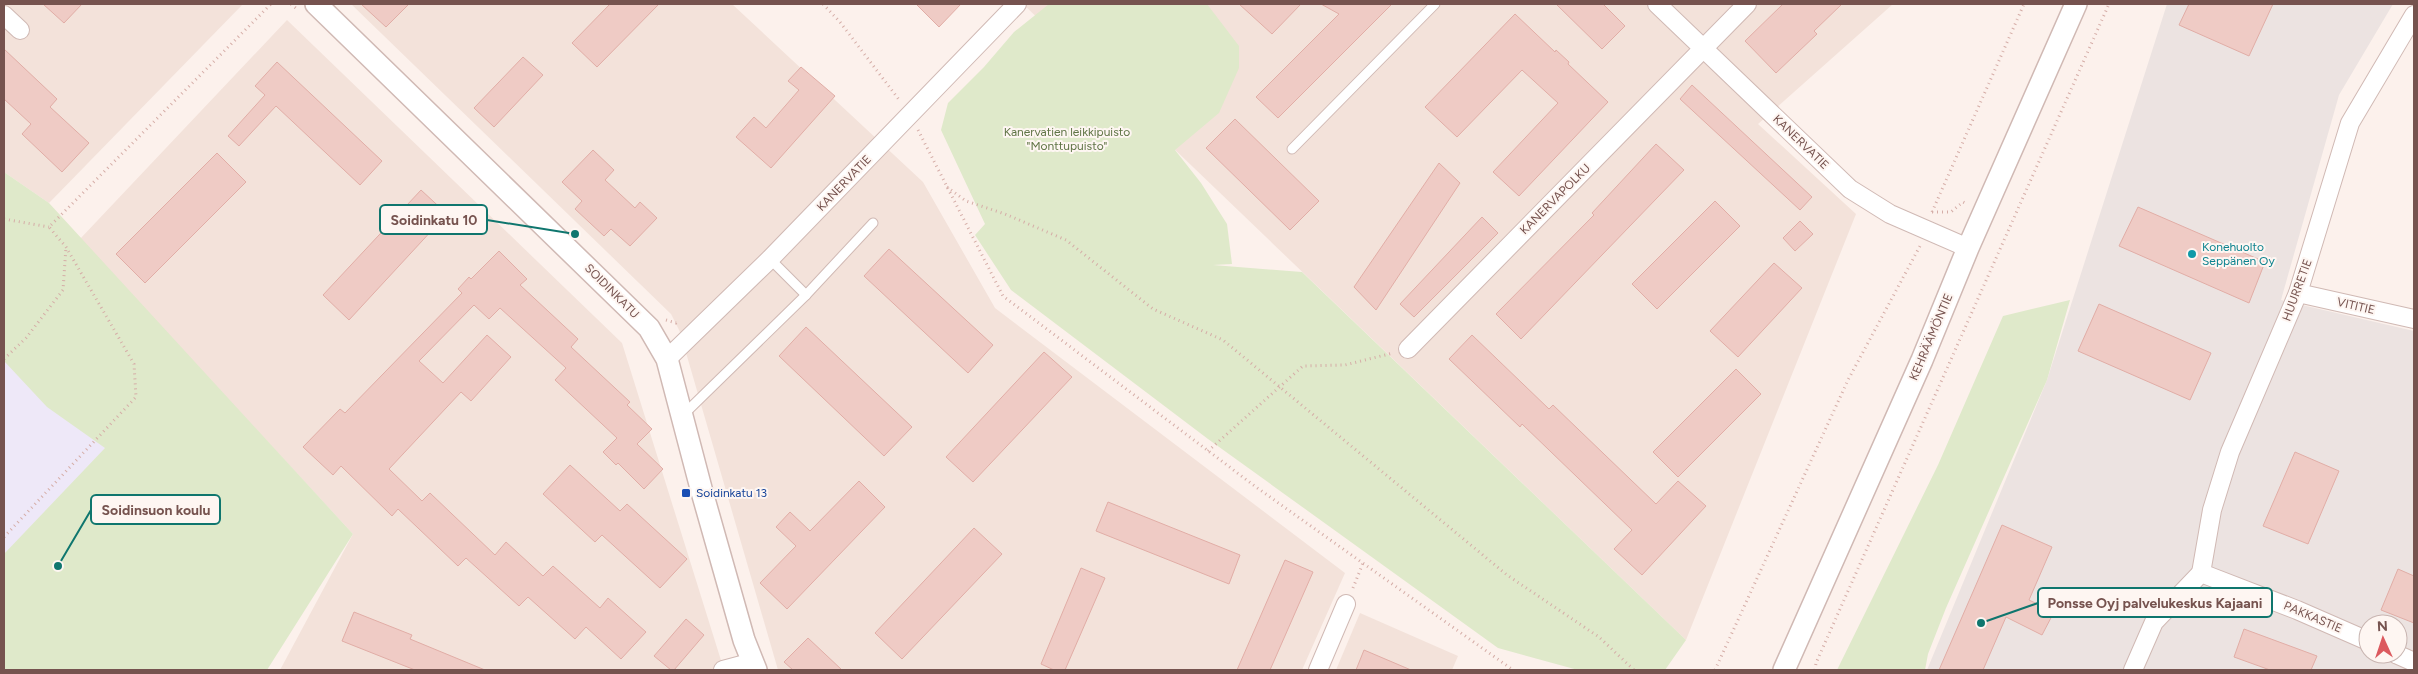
<svg xmlns="http://www.w3.org/2000/svg" width="2418" height="674" font-family="Figtree,sans-serif">
  <style>
    .residential { fill: #f3e2da }
    .industrial { fill: #ece3e1; fill-rule: evenodd }
    .education { fill: #eee8f8 }
    .green { fill: #dfe9ca }
    .building { fill: #efcbc5; stroke: #e1ada6 }
    .lines { fill: none; stroke-linecap: round; stroke-linejoin: round }
    .service-casing { stroke: #d0b9b4; stroke-width: 11 }
    .minor-casing { stroke: #d0b9b4; stroke-width: 20 }
    .tertiary-casing { stroke: #d0b9b4; stroke-width: 24 }
    .path { stroke: #d5ada7; stroke-width: 3; stroke-dasharray: 1 4; stroke-linecap: butt }
    .service { stroke: #fff; stroke-width: 9 }
    .minor { stroke: #fff; stroke-width: 18 }
    .tertiary { stroke: #fff; stroke-width: 21 }
    .culture-dot { fill: #0f9aa8; stroke: #fef6f2; stroke-width: 2 }
    .transit-dot { fill: #1a4fb4; stroke: #fef6f2; stroke-width: 2 }
    .labels { text-anchor: middle; dominant-baseline: central; stroke-width: 4; stroke-linejoin: round; paint-order: stroke }
    .park-label { font-size: 12px; fill: #5f7445; stroke: #fef6f2 }
    .street-label { font-size: 12px; fill: #76534f; stroke: #fef6f2 }
    .culture-label { font-size: 12px; fill: #0d838f; stroke: #fef6f2; text-anchor: start }
    .transit-label { font-size: 12px; fill: #164399; stroke: #fef6f2; text-anchor: start }
    .leader { fill: none; stroke: #0f766e; stroke-width: 2 }
    .callout-dot { fill: #0f766e; stroke: #fef6f2; stroke-width: 2 }
    .callout { fill: #fef6f2; stroke: #0f766e; stroke-width: 2 }
    .callout-label { font-size: 14px; text-anchor: middle; font-weight: bold; fill: #76534f }
  </style>
  <rect width="100%" height="100%" fill="#fcf1ec"/>
  <g class="residential">
    <path d="M4 4H243L49 203 4 172Z"/>
    <path d="M351 4H732L923 182 995 308 1345 573 1302 670H778L680 332 671 314Z"/>
    <path d="M1023 4H1893L1758 124 1856 214 1686 640Z"/>
    <path d="M287 20 622 343 724 670H280L353 534 80 239Z"/>
    <path d="M1360 613 1458 656 1452 670H1336Z"/>
  </g>
  <path class="industrial" d="M2167 4H2393L2339 95 2281 300 2414 331V670H1927L2047 380ZM2368 624H2398V654H2368Z"/>
  <path class="education" d="M4 309 161 461 4 670Z"/>
  <g class="green">
    <path d="M1049 4H1207L1239 46V68L1219 113 1175 150 1201 183 1227 224 1232 264 1213 265 1302 272 1686 640 1665 670H1578L1498 648 1208 439 1011 290 975 235 985 224 941 130 948 103 984 67 1014 32Z"/>
    <path d="M4 172 49 203 353 534 267 670H4V554L105 448 47 407 4 361Z"/>
    <path d="M2070 300 2047 380 1946 608 1928 654 1925 670H1837L1938 465 2003 316Z"/>
  </g>
  <g class="building">
    <path d="M43 4H82L64 23Z"/>
    <path d="M361 4H409L386 27Z"/>
    <path d="M610 4H659L597 67 572 43Z"/>
    <path d="M916 4H961L939 27Z"/>
    <path d="M1239 4H1301L1272 34Z"/>
    <path d="M1321 4H1392L1278 118 1256 97 1339 14Z"/>
    <path d="M1556 4H1603L1625 26 1602 49Z"/>
    <path d="M1783 4H1842L1814 31 1817 34 1776 73 1745 41Z"/>
    <path d="M2189 4H2273L2249 56 2179 25Z"/>
    <path d="M1515 14 1555 52 1556 50 1569 62 1568 64 1608 102 1519 196 1493 172 1558 103 1522 70 1457 137 1425 107Z"/>
    <path d="M4 49 57 99 50 107 89 143 62 172 22 134 31 124 4 99Z"/>
    <path d="M523 57 543 75 494 127 474 108Z"/>
    <path d="M277 62 382 161 360 185 276 106 239 146 228 136 265 95 255 86Z"/>
    <path d="M801 67 835 96 771 168 736 137 754 117 766 128 799 90 788 81Z"/>
    <path d="M1692 85 1812 197 1800 210 1680 99Z"/>
    <path d="M1235 119 1319 201 1290 230 1206 148Z"/>
    <path d="M1656 144 1684 170 1521 339 1496 314 1594 215 1592 213Z"/>
    <path d="M593 150 614 170 605 180 635 208 640 202 657 218 630 246 611 229 604 236 575 209 582 201 562 182Z"/>
    <path d="M217 153 246 182 145 283 116 254Z"/>
    <path d="M1439 163 1460 183 1376 310 1354 287Z"/>
    <path d="M421 190 447 214 349 320 323 295Z"/>
    <path d="M1715 201 1740 226 1657 309 1632 284Z"/>
    <path d="M2138 207 2265 262 2249 303 2119 246Z"/>
    <path d="M1482 217 1498 233 1414 317 1400 304Z"/>
    <path d="M1800 221 1813 234 1795 251 1783 238Z"/>
    <path d="M889 249 993 345 968 373 864 276Z"/>
    <path d="M499 251 527 279 520 285 578 339 571 347 630 402 627 405 652 429 637 444 663 469 644 489 618 463 616 465 603 452 617 438 555 380 566 368 500 308 489 319 474 305 419 361 443 383 487 335 511 357 471 401 461 392 389 469 422 501 430 493 495 555 506 542 543 576 553 566 600 608 608 598 646 632 621 659 586 627 575 639 528 597 519 606 466 558 458 566 398 509 392 516 341 466 333 475 303 447 340 409 345 413 462 293 458 289 469 277 471 279Z"/>
    <path d="M1774 263 1802 288 1738 357 1710 331Z"/>
    <path d="M2099 304 2211 353 2190 400 2078 351Z"/>
    <path d="M806 327 912 427 884 456 779 356Z"/>
    <path d="M1472 335 1549 409 1553 405 1656 504 1678 481 1706 506 1642 575 1614 549 1632 530 1522 424 1520 427 1449 359Z"/>
    <path d="M1044 352 1072 377 973 482 946 457Z"/>
    <path d="M1736 369 1761 394 1678 477 1653 452Z"/>
    <path d="M2295 452 2339 471 2308 544 2263 526Z"/>
    <path d="M570 465 620 511 627 504 687 559 660 588 602 535 595 542 543 494Z"/>
    <path d="M859 481 885 507 787 609 760 583 796 546 776 527 790 512 810 531Z"/>
    <path d="M1108 502 1240 555 1229 584 1096 531Z"/>
    <path d="M2002 525 2052 547 2029 600 2054 612 2042 635 2006 617 1983 670H1939Z"/>
    <path d="M974 528 1002 554 902 659 875 633Z"/>
    <path d="M1285 560 1313 572 1270 670H1237Z"/>
    <path d="M1081 568 1105 578 1065 670H1054L1041 664Z"/>
    <path d="M2398 569 2414 576V623L2381 610Z"/>
    <path d="M354 612 412 635 410 639 485 670H415L342 641Z"/>
    <path d="M686 619 704 635 674 670H671L654 656Z"/>
    <path d="M2244 629 2317 656 2311 670H2270L2234 657Z"/>
    <path d="M808 638 842 670H793L784 662Z"/>
    <path d="M1364 650 1411 670H1356Z"/>
  </g>
  <g class="lines">
    <defs>
      <g id="service">
        <path d="M1292 149 1435 4"/>
        <path d="M770 259 806 295"/>
        <path d="M682 416 806 295 873 223"/>
      </g>
      <g id="minor">
        <path d="M1657 4 1850 189 1890 214 1968 248"/>
        <path d="M4 15 20 30"/>
        <path d="M2298 293 2414 319"/>
        <path d="M1408 349 1747 4"/>
        <path d="M667 359 770 259 1017 4"/>
        <path d="M2201 573 2212 510 2230 452 2298 293 2350 123 2414 15"/>
        <path d="M2396 654 2414 662"/>
        <path d="M723 670 753 662"/>
        <path d="M1318 670 1346 604"/>
        <path d="M2133 670 2154 622 2201 573 2297 610 2368 641"/>
      </g>
      <g id="tertiary">
        <path d="M316 4 649 328 667 359 702 492 744 640 756 670"/>
        <path d="M1784 670 1922 360 1968 248 2076 4"/>
      </g>
    </defs>
    <use href="#service" class="service-casing"/>
    <use href="#minor" class="minor-casing"/>
    <use href="#tertiary" class="tertiary-casing"/>
    <g class="path">
      <path d="M291 4 298 10"/>
      <path d="M823 4 840 22 900 101"/>
      <path d="M918 130 1003 296 1256 487 1513 670"/>
      <path d="M947 187 966 201 1005 214 1066 240 1153 309 1223 340 1507 575 1599 637 1634 670"/>
      <path d="M1932 212H1951L1963 202 1967 204"/>
      <path d="M1932 212 2024 4"/>
      <path d="M4 219 49 227"/>
      <path d="M666 320 676 323 679 321"/>
      <path d="M4 359 26 338 63 290 66 247"/>
      <path d="M1208 451 1303 366 1345 365 1393 353"/>
      <path d="M4 537 136 397 134 364 66 247 49 227 271 4"/>
      <path d="M1353 588 1363 563"/>
      <path d="M1715 670 1848 380 1920 246"/>
      <path d="M1815 670 1816 663 2109 4"/>
    </g>
    <use href="#service" class="service"/>
    <use href="#minor" class="minor"/>
    <use href="#tertiary" class="tertiary"/>
  </g>
  <circle class="culture-dot" cx="2192" cy="254" r="5"/>
  <rect class="transit-dot" x="681" y="488" width="10" height="10" rx="2.5"/>
  <g class="labels">
    <g class="park-label">
      <text x="1067" y="132">Kanervatien leikkipuisto<tspan x="1067" dy="14">"Monttupuisto"</tspan></text>
    </g>
    <g class="street-label">
      <text transform="translate(1801 142) rotate(44)">KANERVATIE</text>
      <text transform="translate(844 183) rotate(-46)">KANERVATIE</text>
      <text transform="translate(1555 199) rotate(-45)">KANERVAPOLKU</text>
      <text transform="translate(2297 290) rotate(-70)">HUURRETIE</text>
      <text transform="translate(612 291) rotate(45)">SOIDINKATU</text>
      <text transform="translate(2356 306) rotate(13)">VITITIE</text>
      <text transform="translate(1931 337) rotate(-67)">KEHRÄÄMÖNTIE</text>
      <text transform="translate(2313 617) rotate(23)">PAKKASTIE</text>
    </g>
    <g class="culture-label">
      <text x="2202" y="247">Konehuolto<tspan x="2202" dy="14">Seppänen Oy</tspan></text>
    </g>
    <g class="transit-label">
      <text x="696" y="493">Soidinkatu 13</text>
    </g>
  </g>
  <path class="leader" d="M575 234L487 220M58 566L91 510M1981 623L2038 603"/>
  <g class="callout-dot">
    <circle cx="575" cy="234" r="5"/>
    <circle cx="58" cy="566" r="5"/>
    <circle cx="1981" cy="623" r="5"/>
  </g>
  <g class="callout">
    <rect x="380" y="205" width="107" height="29" rx="5"/>
    <rect x="91" y="495" width="129" height="29" rx="5"/>
    <rect x="2038" y="588" width="234" height="29" rx="5"/>
  </g>
  <g class="callout-label">
    <text x="434" y="225">Soidinkatu 10</text>
    <text x="156" y="515">Soidinsuon koulu</text>
    <text x="2155" y="608">Ponsse Oyj palvelukeskus Kajaani</text>
  </g>
  <rect width="2418" height="674" fill="none" stroke="#76534f" stroke-width="10"/>
  <g transform="translate(2383 639) rotate(357)"><circle r="24" fill="#fef6f2" stroke="#c8b5b1"/>
  <path d="M0-4L9 19L0 12L-9 19Z" fill="#dc5a5f"/>
  <text y="-8" font-size="14" font-weight="bold" text-anchor="middle" fill="#76534f">N</text>
  </g>
</svg>
